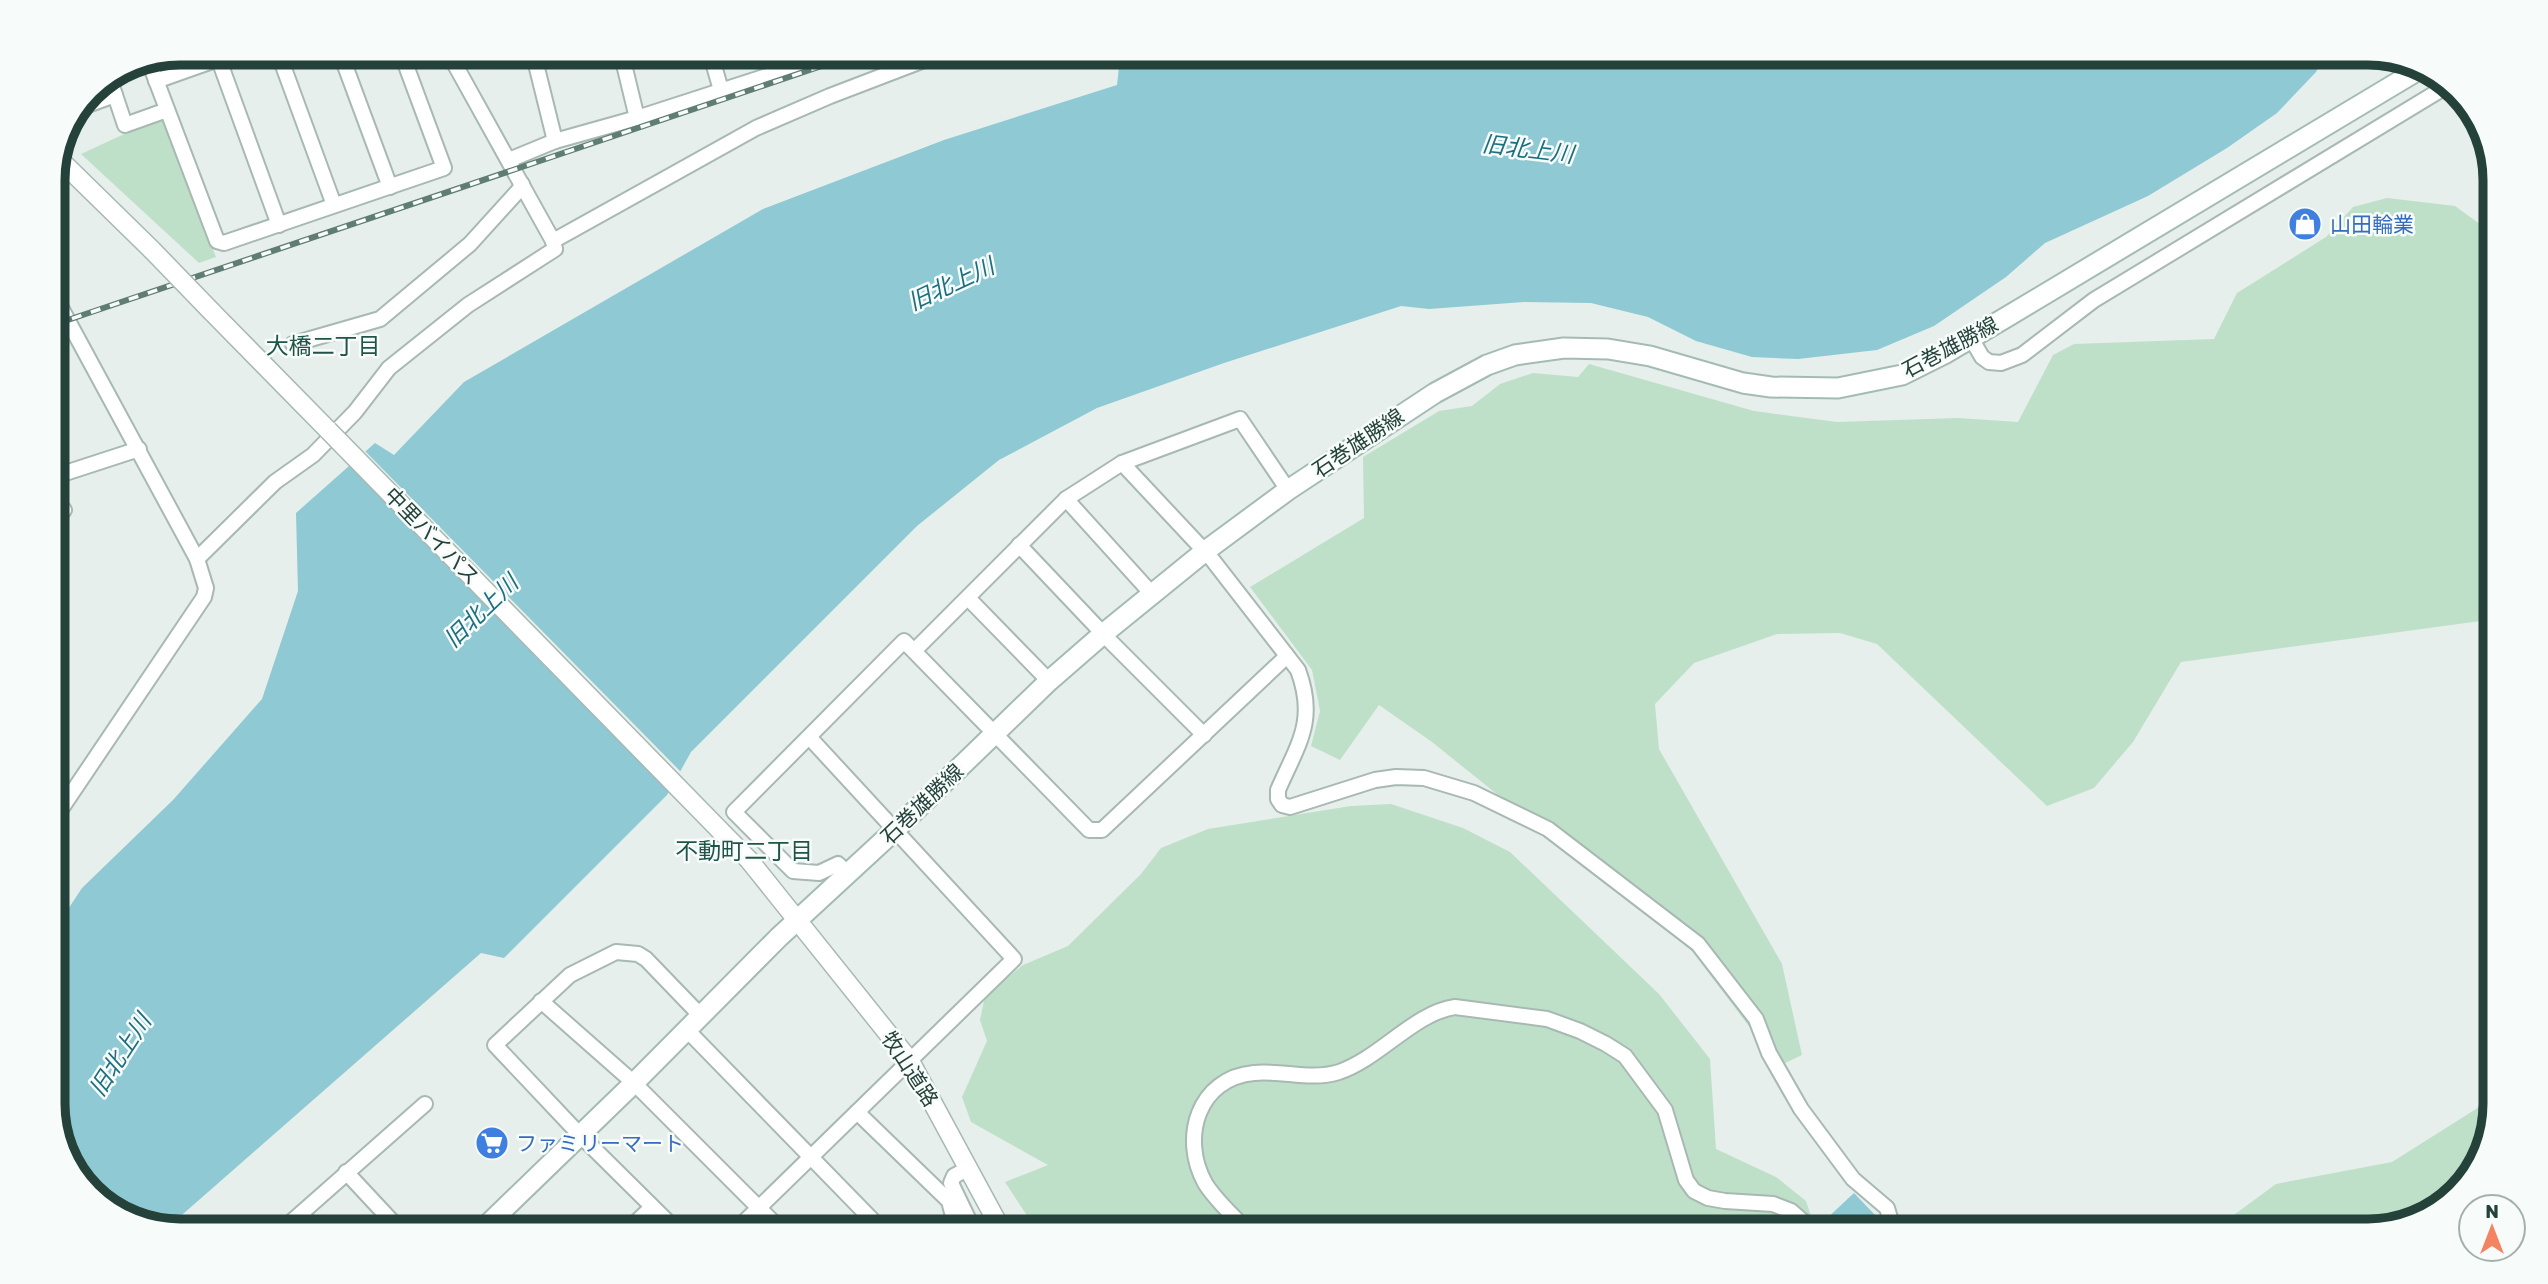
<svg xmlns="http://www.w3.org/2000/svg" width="2548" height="1284" font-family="Rubik,'Noto Sans JP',sans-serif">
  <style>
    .green { fill: #bfe0c8 }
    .water { fill: #8ec9d4 }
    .pier { fill: #e6efeb }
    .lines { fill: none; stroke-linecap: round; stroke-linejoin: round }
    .minor-casing { stroke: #a8b8b2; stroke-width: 18 }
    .tertiary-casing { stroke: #a8b8b2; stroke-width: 21 }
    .secondary-casing { stroke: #a4bbb3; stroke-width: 23 }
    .minor { stroke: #fff; stroke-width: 14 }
    .tertiary { stroke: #fff; stroke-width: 18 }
    .secondary { stroke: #fff; stroke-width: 19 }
    .rail-casing { stroke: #5f7d75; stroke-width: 6 }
    .rail { stroke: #f7fbf9; stroke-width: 3.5; stroke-dasharray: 10; stroke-linecap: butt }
    .tertiary-bridge-casing { stroke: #a8b8b2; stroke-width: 21; stroke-linecap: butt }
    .tertiary-bridge { stroke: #fff; stroke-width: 18 }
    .labels { text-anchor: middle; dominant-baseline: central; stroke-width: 5; stroke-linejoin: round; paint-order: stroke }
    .shop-label { font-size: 21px; fill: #366cbe; stroke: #f7fbf9; text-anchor: start }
    .street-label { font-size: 21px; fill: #24423a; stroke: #f7fbf9 }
    .water-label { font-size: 23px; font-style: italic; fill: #1c6f80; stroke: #f7fbf9 }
    .neighbourhood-label { font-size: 23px; fill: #1f5548; stroke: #f7fbf9 }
    .rim { fill: none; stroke: #24423a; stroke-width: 9 }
  </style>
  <rect width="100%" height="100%" fill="#e6efeb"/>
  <g class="green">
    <path d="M161 117 216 257 199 263 81 154Z"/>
    <path d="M2387 198 2455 206 2495 235V619L2181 662 2133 742 2094 788 2047 806 1877 644 1840 633 1777 634 1694 663 1655 704 1659 749 1782 964 1802 1055 1779 1066 1692 951 1432 742 1379 705 1340 760 1311 746 1320 711 1312 670 1250 587 1364 518 1363 457 1439 411 1472 406 1500 384 1533 373 1578 377 1589 364 1754 411 1837 422 1958 418 2018 422 2053 355 2074 344 2214 339 2237 293 2326 237 2353 207Z"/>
    <path d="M1391 804 1463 828 1510 852 1659 994 1710 1059 1716 1149 1776 1177 1806 1201 1816 1231H1683V1229L1647 1225 1645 1231H1037L1005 1182 1048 1165 971 1122 962 1097 987 1041 980 1020 985 996 1023 965 1068 946 1141 874 1161 848 1208 829 1351 806Z"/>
    <path d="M2495 1093V1104L2483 1160 2438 1210 2368 1231H2212L2276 1184 2392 1162 2476 1109Z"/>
  </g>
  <g class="water">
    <path d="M1167 52 1193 53 1201 62 1236 52 2325 53 2316 72 2277 113 2227 148 2148 196 2045 243 2006 277 1934 326 1877 350 1798 359 1752 357 1696 341 1648 317 1591 303 1524 302 1429 309 1401 306 1224 363 1097 408 999 460 917 526 691 752 667 795 504 958 481 953 167 1228 124 1219 74 1175 53 1113V932L82 888 173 800 262 699 298 591 296 513 375 443 394 455 464 382 763 209 944 140 1117 85 1119 67Z"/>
    <path d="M1854 1193 1875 1215 1857 1231H1832L1823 1222Z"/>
  </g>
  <path class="pier" d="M363 449 683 774 672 794 348 463Z"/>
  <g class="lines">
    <defs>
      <g id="minor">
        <path d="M278 52 334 205"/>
        <path d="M340 52 390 187"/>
        <path d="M533 52 555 141"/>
        <path d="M621 52 637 118"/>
        <path d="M710 52 721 90"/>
        <path d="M148 59 217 241 224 243 444 168 401 52"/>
        <path d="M219 60 279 225"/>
        <path d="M109 77 125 125 167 110"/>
        <path d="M156 81 238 52"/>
        <path d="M82 107 115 95"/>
        <path d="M509 160 555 141 637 118 841 52"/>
        <path d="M553 241 756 128 830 96 945 52"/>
        <path d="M53 293 197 559 206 588 204 597 53 821"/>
        <path d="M1971 338 1982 357 1989 362 2001 363 2022 355 2094 300 2447 86"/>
        <path d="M293 344 380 319 470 244 519 190 522 184"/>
        <path d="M53 453 60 475"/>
        <path d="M1122 463 1211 558 1298 670C1317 721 1298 744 1278 790V799L1282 805 1290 807 1375 780 1396 777 1424 778 1474 793 1548 829 1698 944 1756 1019 1769 1053 1801 1109 1853 1179 1887 1208 1890 1218 1883 1231"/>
        <path d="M53 477 139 449"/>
        <path d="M1066 499 1152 594"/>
        <path d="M53 516 64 510"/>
        <path d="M1019 545 1110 641 1204 735"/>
        <path d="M197 559 275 482 313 455 355 412 389 368 468 305 555 249 553 241 448 52"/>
        <path d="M968 598 1049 681"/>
        <path d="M53 601 55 614 57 816"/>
        <path d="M915 650 1066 499 1122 463 1240 419 1288 490"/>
        <path d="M848 874 838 864 819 873 793 871 734 812 904 641 1089 830H1102L1287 656"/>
        <path d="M541 1001 634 1083 782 1231"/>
        <path d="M687 1030 883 1231"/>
        <path d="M857 1112 949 1201 955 1224 953 1231"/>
        <path d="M969 1168 954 1176 951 1183 974 1231"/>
        <path d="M346 1172 401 1231"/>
        <path d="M301 1214 317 1231"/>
        <path d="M281 1231 425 1104"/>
        <path d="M627 1231 652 1207"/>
        <path d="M677 1231 580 1135 495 1045 570 975 616 952 638 954 646 959 701 1016"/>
        <path d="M735 1231 1014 959 810 738"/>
        <path d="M1247 1231C1234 1216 1215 1200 1205 1183 1180 1138 1198 1078 1254 1073 1283 1070 1310 1081 1339 1072 1380 1058 1414 1013 1455 1007L1547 1019 1580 1031 1606 1044 1625 1056 1665 1110 1686 1180 1694 1191 1708 1198 1725 1201 1773 1204 1791 1211 1814 1231"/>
      </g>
      <g id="tertiary">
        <path d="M59 159 152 250"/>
        <path d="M212 312 328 430"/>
        <path d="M749 860 910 1061 1002 1231"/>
      </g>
      <path id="secondary" d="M481 1231 634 1083 779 937 895 830 1049 681 1103 634 1204 552 1288 490 1435 393 1487 365 1515 355 1564 348 1608 349 1650 356 1743 383 1771 387 1838 388 1902 375 1944 354 2005 318 2425 66"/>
    </defs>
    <use href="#minor" class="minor-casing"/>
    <use href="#tertiary" class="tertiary-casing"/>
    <use href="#secondary" class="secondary-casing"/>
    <use href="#minor" class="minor"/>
    <use href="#tertiary" class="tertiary"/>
    <use href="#secondary" class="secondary"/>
    <defs>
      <path id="rail" d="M53 325 863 52"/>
    </defs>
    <use href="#rail" class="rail-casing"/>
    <use href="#rail" class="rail"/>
    <defs>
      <g id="tertiary-bridge">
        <path d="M152 250 212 312"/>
        <path d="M328 430 749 860"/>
      </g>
    </defs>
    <use href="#tertiary-bridge" class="tertiary-bridge-casing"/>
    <use href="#tertiary-bridge" class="tertiary-bridge"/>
  </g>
  <defs>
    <symbol id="shop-disc" viewBox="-11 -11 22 22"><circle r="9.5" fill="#3f7fe0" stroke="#f7fbf9"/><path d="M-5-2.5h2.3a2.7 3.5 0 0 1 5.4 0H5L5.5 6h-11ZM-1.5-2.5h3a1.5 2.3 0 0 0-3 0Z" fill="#fff"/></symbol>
    <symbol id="supermarket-disc" viewBox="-11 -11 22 22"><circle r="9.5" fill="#3f7fe0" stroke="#f7fbf9"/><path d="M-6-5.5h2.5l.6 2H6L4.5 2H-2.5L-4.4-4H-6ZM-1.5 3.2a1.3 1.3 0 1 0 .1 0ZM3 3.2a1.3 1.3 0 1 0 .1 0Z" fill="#fff"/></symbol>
  </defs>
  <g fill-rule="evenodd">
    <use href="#shop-disc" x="2286" y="205" width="38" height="38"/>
    <use href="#supermarket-disc" x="473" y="1124" width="38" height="38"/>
  </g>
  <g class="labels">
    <g class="shop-label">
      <text x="2330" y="224">山田輪業</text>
      <text x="516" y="1143">ファミリーマート</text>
    </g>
    <g class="street-label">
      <text transform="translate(1950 347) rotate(-28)">石巻雄勝線</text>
      <text transform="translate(1358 443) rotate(-34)">石巻雄勝線</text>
      <text transform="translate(432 536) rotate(46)">中里バイパス</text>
      <text transform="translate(922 804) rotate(-44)">石巻雄勝線</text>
      <text transform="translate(910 1069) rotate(57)">牧山道路</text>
    </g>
    <g class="water-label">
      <text transform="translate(1528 149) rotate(7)">旧北上川</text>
      <text transform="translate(951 284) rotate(-25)">旧北上川</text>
      <text transform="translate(481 611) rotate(-44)">旧北上川</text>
      <text transform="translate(120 1055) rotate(-57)">旧北上川</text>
    </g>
    <g class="neighbourhood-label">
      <text x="323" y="346">大橋二丁目</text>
      <text x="744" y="851">不動町二丁目</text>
    </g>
  </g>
  <path d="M0 0H2548V1284H0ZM180 65H2368A115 115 0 0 1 2483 180V1104A115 115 0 0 1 2368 1219H180A115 115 0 0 1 65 1104V180A115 115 0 0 1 180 65Z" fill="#f7fbf9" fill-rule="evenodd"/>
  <path class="rim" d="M180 65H2368A115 115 0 0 1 2483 180V1104A115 115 0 0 1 2368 1219H180A115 115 0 0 1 65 1104V180A115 115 0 0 1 180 65Z"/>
  <g transform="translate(2492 1228)"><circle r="33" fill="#f7fbf9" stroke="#a3b1ad" stroke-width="2"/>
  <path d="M0-5L12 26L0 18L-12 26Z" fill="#f4845f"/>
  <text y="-10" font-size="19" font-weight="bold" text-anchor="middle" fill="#24423a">N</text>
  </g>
</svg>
